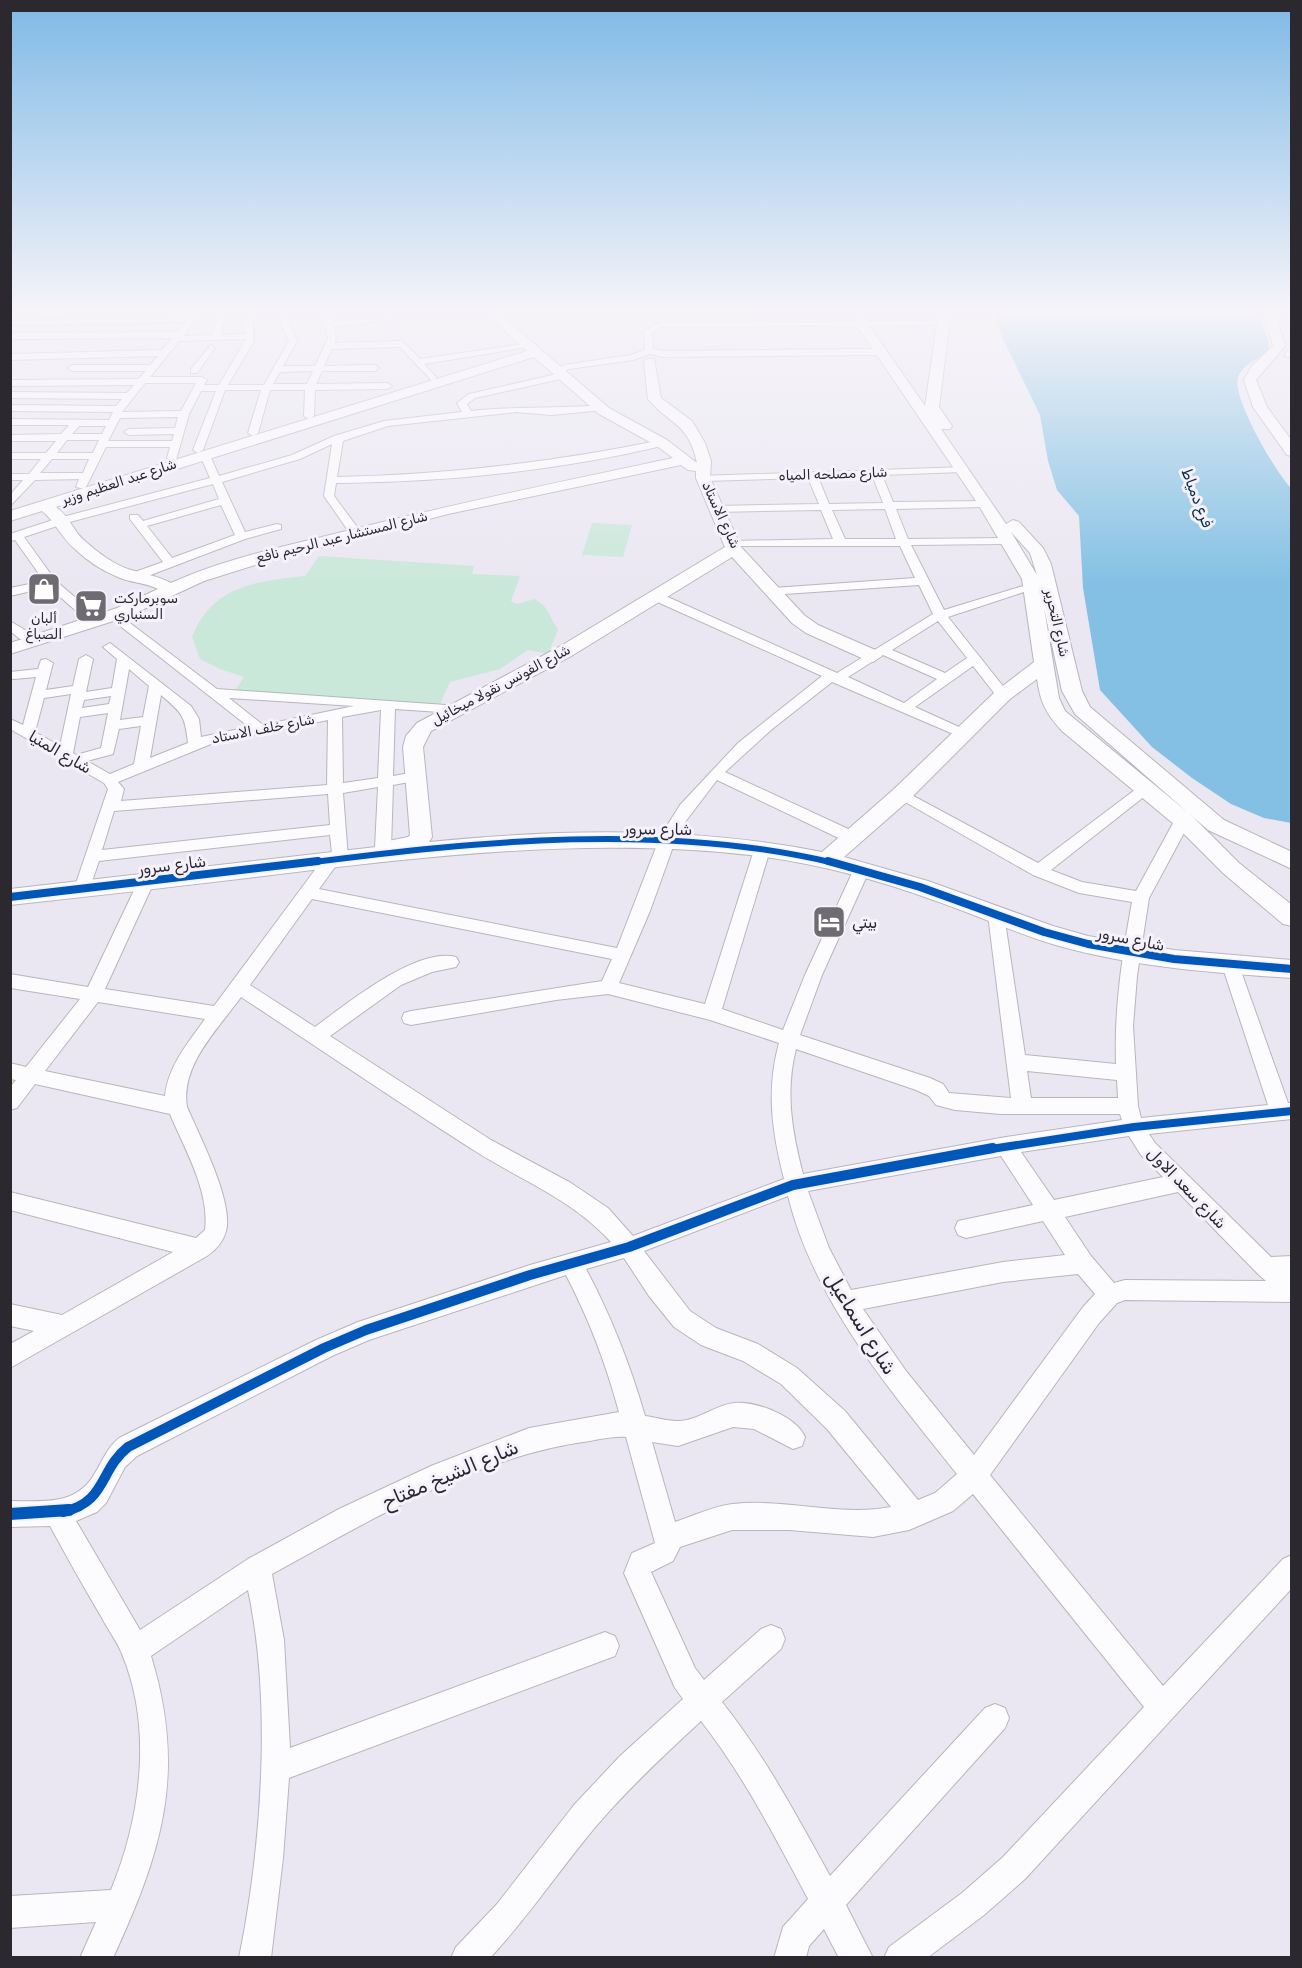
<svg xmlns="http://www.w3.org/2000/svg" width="1302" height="1968" font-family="Rubik,Cairo,sans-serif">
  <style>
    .green { fill: #c9e8da }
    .water { fill: #83c0e3 }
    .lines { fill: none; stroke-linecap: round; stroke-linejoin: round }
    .street-casing { stroke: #b8b6bd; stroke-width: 2 }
    .secondary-casing { stroke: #b8b6bd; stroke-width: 2 }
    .street { fill: #fcfbfd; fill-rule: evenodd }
    .secondary { fill: #fcfbfd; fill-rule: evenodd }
    .cycleway-far3-casing { stroke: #f6f2fd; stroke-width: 9 }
    .cycleway-far2-casing { stroke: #f6f2fd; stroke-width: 11 }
    .cycleway-far1-casing { stroke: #f6f2fd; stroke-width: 14 }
    .cycleway-casing { stroke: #f6f2fd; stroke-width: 16 }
    .cycleway-far3 { stroke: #0057b8; stroke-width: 6 }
    .cycleway-far2 { stroke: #0057b8; stroke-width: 8 }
    .cycleway-far1 { stroke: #0057b8; stroke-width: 10 }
    .cycleway { stroke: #0057b8; stroke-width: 12 }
    .labels { text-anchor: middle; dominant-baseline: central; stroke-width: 6; stroke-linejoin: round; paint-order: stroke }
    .far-street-label { font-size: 14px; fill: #2b282f; stroke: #f6f2fd }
    .far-poi-label { font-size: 14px; fill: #2b282f; stroke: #f6f2fd; text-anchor: start }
    .far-water-label { font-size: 15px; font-style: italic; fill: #042d40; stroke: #f6f2fd }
    .street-label { font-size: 16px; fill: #2b282f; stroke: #f6f2fd }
    .poi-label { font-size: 16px; fill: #2b282f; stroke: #f6f2fd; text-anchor: start }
    .near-street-label { font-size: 20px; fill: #2b282f; stroke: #f6f2fd }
  </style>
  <rect width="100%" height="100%" fill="#eae7f2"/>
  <g class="green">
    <path d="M592 523 632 525 623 557 582 555Z"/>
    <path d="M319 556 474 566 472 574 520 576 511 601 517 604 535 599 545 607 558 630 548 654 528 650 500 669 450 682 440 704 234 692 244 677 220 669 200 659 192 637C212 586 256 581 305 576Z"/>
  </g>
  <path class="water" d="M993 311H1257L1268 339 1269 352C1259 358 1241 366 1238 378 1232 398 1276 473 1291 488V823L1264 818 1231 804 1192 778 1152 747 1100 690 1083 588 1079 516 1057 490 1048 461 1040 415 1002 337Z"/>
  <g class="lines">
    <defs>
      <g id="street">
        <path d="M195 311H203L183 336 212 335 218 311H226L221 335 245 334 244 311H252L254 341 228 385H264L289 341 276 311H284L297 341 283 366H315L328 338 322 311H330L333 322 431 311H456L334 327 336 338 334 343 402 341 420 359 530 343 534 346 424 364 437 378 432 381 400 347 332 349 324 366 375 365 379 368 375 371H322L316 384 387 383 392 386 387 389 315 390 314 416 309 419 304 416 305 390H270L258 433 253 436 248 433 261 390H225L203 450 198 453 193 450 216 391H201L189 414 176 460 167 458 170 447H106L85 489 76 487 79 479 35 480 10 506V495L23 480H10V474H29L41 459H10V453H46L56 441H10V435L61 434 69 425H10V419L109 420 113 412 10 411V405L116 406 122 399 10 398V392L127 393 134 385 10 386V380L138 379 146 371H72L68 368 72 365H150L158 356 10 360V354L162 350 172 338 10 339V333L177 332 186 322 10 325V321L190 317ZM246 339 219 385H204L207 380 202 377H150L179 341ZM313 371 307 384H273L280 372ZM145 383H196L181 411 122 412ZM178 417 175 428 129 429 124 432 129 435 174 434 172 441H108L120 418ZM79 426H106L102 434H72ZM67 440H99L93 453H57ZM52 459H89L83 473H40Z"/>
        <path d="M933 321 936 325 661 327 652 332 653 349 664 351 881 349 885 352 881 355 664 357 650 354 633 360 569 369 562 373 567 376 565 378 475 398 467 404 471 411C515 406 557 409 601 405L604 406V410L551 415 516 412 388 426 343 441 337 477C447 475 554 462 662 440L666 441V445C558 471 447 482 336 483L334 496 357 527 351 530 347 529 324 496 332 444 300 459 222 482 245 532 277 524 281 525V529L245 539 140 579H132V573L163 562 130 519V515H138L143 521 219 499 213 484 66 523 24 537 55 580 92 612V618H84L49 587 10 596V588L44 581 15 540 10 541V534L59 518 210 478 200 455 201 453H209L219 476 292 455 334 436 384 421 462 412 457 403 469 394 557 374 555 370 564 365 631 355 645 350 644 331 659 323ZM221 505 235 535 172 558 147 526Z"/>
        <path d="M211 345 215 348 197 373H191V369Z"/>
        <path d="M1287 351H1292V357L1284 356Z"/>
        <path d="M966 467V471L962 472 882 475 893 502 986 501 991 504 986 507 896 509 908 539 1007 538 1013 541 1007 544 911 545 944 610 1033 583 1039 587 948 617 1010 695 1008 698H998L973 666 915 707 970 732 972 735 965 739 832 682 771 730 725 772 859 834 861 838 859 842H847L717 780 679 830 650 911 619 983 705 1004 754 850 756 846H768L770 850 722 1009 783 1030 805 975 854 869 862 864 868 865 870 869 822 975 800 1035 930 1078 943 1084 949 1093 1011 1098 988 915 990 911H1002L1004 915 1025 1055 1116 1064C1114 1009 1122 957 1132 902L1079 893 1033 875 893 795 896 792H906L1038 863 1140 786H1150L1153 789 1150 792 1051 870 1082 882 1136 891 1177 816H1189L1191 820 1149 898 1137 976 1133 1026 1138 1106 1141 1118 1268 1105 1222 965 1225 960H1237L1288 1103H1292V1119L1149 1134 1155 1143 1271 1257 1292 1256V1302L1125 1300 1117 1303 1099 1323 990 1475 1163 1686 1283 1559 1292 1555V1588L1025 1879 984 1915 927 1958H884L889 1947 962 1893 1003 1857 1144 1707 973 1494 953 1511 923 1524 909 1530 873 1537 789 1530H732L680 1547 673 1561 651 1572 695 1668 704 1680 761 1629 771 1625 781 1629 785 1639 781 1649 722 1702C765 1756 797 1816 830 1876L985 1708 995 1704 1005 1708 1009 1718 1005 1728 846 1905 873 1958H839L824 1929 809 1946 806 1958H774L783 1927 808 1899C775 1837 744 1776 701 1721 664 1755 629 1788 597 1825 560 1869 529 1916 490 1958H451L456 1947 497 1904 574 1805 620 1756 683 1699 675 1688 624 1573 632 1553 655 1543 626 1437C614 1436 601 1439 590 1441 479 1455 369 1521 272 1574L284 1640 290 1748 605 1632 615 1636 619 1646 615 1656 289 1778 283 1858 271 1958H239C262 1845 272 1702 248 1590L151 1656C187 1773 162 1851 113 1958H80L96 1922 10 1928V1896L111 1890C141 1817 153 1728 122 1654 117 1641 108 1630 102 1618 84 1588 67 1557 50 1526L10 1527V1501C43 1501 77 1506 95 1473 103 1460 107 1448 119 1438L316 1340 358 1322 530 1265 611 1242C572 1199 522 1181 475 1151 396 1101 319 1048 241 997 219 1028 180 1065 187 1107 199 1135 234 1202 226 1231 223 1242 216 1250 207 1256L10 1368V1344L34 1331 10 1326V1304L62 1315 173 1252 10 1210V1192L196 1238 205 1230C210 1191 184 1148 170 1114L35 1084 17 1108 10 1110V1087L16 1080 10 1079V1063L26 1067 80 999 10 988V974L88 987 138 882 146 876 154 882 105 989 214 1006 326 855 332 854 330 835 99 861 88 893H76L74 889 108 789 104 783 10 729V719L23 725 36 677 14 679 10 678V672L38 669 41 660 46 659 53 663 46 690 73 686 79 659 86 655 93 659 86 692 112 688 117 659 103 647 110 643 191 706 199 719 201 737 249 727 110 618V612L114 611 217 689 460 706V712L455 713 395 709 393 776 415 772 422 777 420 780 393 785 391 848 383 853 375 848 378 787 343 793 348 858 346 862 338 863 319 889 617 948 660 837 680 805 738 743 822 676 653 600V594H661L837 673 933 614 919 585 769 595 767 592 773 588 915 578 900 546H727V542L731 541 833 539 821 510 716 512 711 509 716 506 819 504 808 478 703 481 698 478 699 476ZM872 475 883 503 829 504 818 477ZM885 509 896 539H845L832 510ZM938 621 967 658 945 673 892 650ZM883 655 937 679 904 703 848 677ZM129 669 149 686 143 717 120 720ZM71 694 60 746 35 732 44 698ZM161 695C182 713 185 715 188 743L150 758ZM111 696 109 704 82 708 84 700ZM229 698 354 706 263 725ZM381 710 378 778 343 783 342 717ZM108 713 101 748 76 755 73 753 80 717ZM328 720 327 785 121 801 124 789 118 782 211 744ZM141 726 134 764 110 774 87 761 113 754 119 729ZM328 794 330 825 102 850 114 811ZM312 899 612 959 602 981 411 1011 404 1013 402 1018 404 1023 411 1025 556 1000 608 994 710 1020 779 1043C766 1090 772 1132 784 1179L633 1236 608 1208 571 1183 491 1140 330 1036 401 985 432 972 456 967 459 962 456 957C417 946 345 1005 315 1027L250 985ZM98 1002 205 1019C188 1043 168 1066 165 1096L45 1071ZM796 1049 916 1090 929 1096 936 1105 955 1110 1001 1114H1120L1122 1120 1006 1137 803 1174C792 1132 785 1092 796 1049ZM1027 1071 1117 1080 1118 1098H1031ZM1129 1136 1141 1155 1163 1177 1054 1200 1021 1152ZM1001 1156 1033 1205 958 1221 955 1228 958 1235 966 1238 1043 1221 1065 1255 1003 1262 851 1290 829 1248 808 1191ZM1178 1192 1258 1274 1266 1281 1125 1280 1114 1283 1091 1256 1065 1217ZM788 1196C814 1302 891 1391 957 1474L935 1493 918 1500 845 1411 797 1368 758 1344 716 1328 690 1311 644 1251ZM624 1258 649 1296 674 1327 701 1345 743 1361 781 1384 827 1429 891 1507C840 1517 785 1498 733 1504 714 1506 693 1516 675 1522L652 1442 678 1446 733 1427 754 1429 793 1449 802 1446 805 1437C796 1416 756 1401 734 1403 715 1405 696 1422 677 1421 666 1421 655 1417 645 1416 630 1364 611 1316 586 1269ZM1078 1274 1095 1294 1083 1307 974 1455 906 1371 863 1309 1003 1282ZM566 1275C589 1319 606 1364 619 1412L529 1428 431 1466 339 1509 248 1559 140 1630 76 1521 97 1512 106 1503 125 1467 137 1456 332 1356 369 1340Z"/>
        <path d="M10 621 30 633V639H20L10 631Z"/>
      </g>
      <g id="secondary">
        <path d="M483 311H496L609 408 667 440 697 463C689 423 670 425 648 399L644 362 646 359H654L661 398 692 421 705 443 711 461 710 478 741 547 804 615 818 625 880 652 882 656 873 662 866 660 806 633 792 623 732 557 573 655 431 731 423 747 432 837 429 842C559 829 693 826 822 852L893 790 996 691 1034 662 1022 579 978 504 855 323V311H867V323L925 406 939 311H951L939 407 952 426 950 429H941L1006 524 1013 520 1019 522 1043 548 1051 564 1082 691 1090 707 1224 820 1292 852V869L1208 830 1075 714 1062 691 1044 608 1059 698 1065 711 1191 815 1239 863 1292 905V926L1283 924 1223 873 1175 825 1062 731C1046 714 1040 701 1037 679L1010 699 909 800 844 857 928 881 1053 926 1088 936 1174 950 1292 960V978C1213 973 1135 967 1059 946 1017 934 977 915 936 901 879 880 819 864 759 856 593 836 428 856 264 876 179 886 95 896 10 905V889L385 846 388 841 408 837 410 835 403 747 406 736 417 723 559 647 725 547 696 478V471L688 470 681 465 448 514 258 564 204 581 129 616 10 654V643L117 608 158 589C144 582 131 583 118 577 103 571 86 560 75 549 61 538 56 522 42 511L10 521V511L527 351ZM534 357 599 414 657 446 673 458C560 482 449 505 338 533 282 547 224 559 171 583 157 576 146 574 131 570 116 566 97 552 86 542 72 531 72 519 56 507ZM1011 532 1030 553 1037 575Z"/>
        <path d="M1263 311H1275L1285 346 1256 380 1267 407 1292 441V456L1287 455 1253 407 1244 380 1251 367 1273 346Z"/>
      </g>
    </defs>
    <use href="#street" class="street-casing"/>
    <use href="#secondary" class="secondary-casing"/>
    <use href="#street" class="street"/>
    <use href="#secondary" class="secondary"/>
    <defs>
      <path id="cycleway-far3" d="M306 863C479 841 663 822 834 863"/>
      <g id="cycleway-far2">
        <path d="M828 861 920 887 1044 932 1088 944 1174 959 1292 969"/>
        <path d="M10 897 318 861"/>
        <path d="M985 1150 1134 1127 1292 1111"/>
      </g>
      <path id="cycleway-far1" d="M63 1512C107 1502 99 1470 128 1447L324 1348 366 1330 530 1275 629 1247 793 1185 993 1148"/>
      <path id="cycleway" d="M10 1514 69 1510"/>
    </defs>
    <use href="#cycleway-far3" class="cycleway-far3-casing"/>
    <use href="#cycleway-far2" class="cycleway-far2-casing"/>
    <use href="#cycleway-far1" class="cycleway-far1-casing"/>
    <use href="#cycleway" class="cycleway-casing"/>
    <use href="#cycleway-far3" class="cycleway-far3"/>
    <use href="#cycleway-far2" class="cycleway-far2"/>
    <use href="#cycleway-far1" class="cycleway-far1"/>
    <use href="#cycleway" class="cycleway"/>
  </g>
  <linearGradient id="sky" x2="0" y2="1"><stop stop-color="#7fb9e6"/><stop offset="0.53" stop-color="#f6f4f9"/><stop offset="1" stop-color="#f6f4f9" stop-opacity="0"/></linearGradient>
  <rect width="1302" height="586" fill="url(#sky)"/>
  <defs>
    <symbol id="shop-square" viewBox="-11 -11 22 22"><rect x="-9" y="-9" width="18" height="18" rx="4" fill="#6e6b73" stroke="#f6f2fd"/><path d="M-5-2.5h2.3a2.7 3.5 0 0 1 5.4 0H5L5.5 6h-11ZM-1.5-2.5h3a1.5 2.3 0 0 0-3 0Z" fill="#fff"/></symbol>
    <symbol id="supermarket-square" viewBox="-11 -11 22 22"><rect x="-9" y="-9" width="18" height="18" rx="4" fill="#6e6b73" stroke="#f6f2fd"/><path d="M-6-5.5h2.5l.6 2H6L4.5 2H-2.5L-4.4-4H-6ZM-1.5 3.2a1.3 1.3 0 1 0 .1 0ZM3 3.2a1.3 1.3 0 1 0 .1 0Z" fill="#fff"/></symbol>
    <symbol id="hotel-square" viewBox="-11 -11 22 22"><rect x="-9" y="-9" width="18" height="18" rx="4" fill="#6e6b73" stroke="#f6f2fd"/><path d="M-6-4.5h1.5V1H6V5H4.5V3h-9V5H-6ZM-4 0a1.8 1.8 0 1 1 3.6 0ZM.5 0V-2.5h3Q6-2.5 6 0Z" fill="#fff"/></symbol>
  </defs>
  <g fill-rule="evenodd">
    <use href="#shop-square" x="25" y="570" width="38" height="38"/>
    <use href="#supermarket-square" x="72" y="587" width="38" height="38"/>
    <use href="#hotel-square" x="810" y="903" width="38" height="38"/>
  </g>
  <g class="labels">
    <g class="far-street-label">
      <text transform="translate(833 474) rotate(-2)">شارع مصلحه المياه</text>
      <text transform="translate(119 482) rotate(-18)">شارع عبد العظيم وزير</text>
      <text transform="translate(721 515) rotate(65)">شارع الاستاد</text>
      <text transform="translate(342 537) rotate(-14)">شارع المستشار عبد الرحيم نافع</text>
      <text transform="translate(1057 623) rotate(77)">شارع التحرير</text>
      <text transform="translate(501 685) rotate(-28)">شارع الفونس نقولا ميخائيل</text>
      <text transform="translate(263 729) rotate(-11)">شارع خلف الاستاد</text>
    </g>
    <g class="far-poi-label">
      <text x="114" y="598">سوبرماركت<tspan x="114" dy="16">السنباري</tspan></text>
      <text x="44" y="618" text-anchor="middle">ألبان<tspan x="44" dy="16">الصباغ</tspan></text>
    </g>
    <g class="far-water-label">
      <text transform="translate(1197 498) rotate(69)">فرع دمياط</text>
    </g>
    <g class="street-label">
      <text transform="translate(60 752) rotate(30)">شارع المنيا</text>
      <text transform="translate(658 829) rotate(1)">شارع سرور</text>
      <text transform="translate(172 865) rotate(-7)">شارع سرور</text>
      <text transform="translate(1131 939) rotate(11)">شارع سرور</text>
      <text transform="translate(1187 1188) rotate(46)">شارع سعد الاول</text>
    </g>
    <g class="poi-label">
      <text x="852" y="922">بيتي</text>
    </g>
    <g class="near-street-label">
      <text transform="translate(861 1323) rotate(58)">شارع اسماعيل</text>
      <text transform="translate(450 1474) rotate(-23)">شارع الشيخ مفتاح</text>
    </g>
  </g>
  <rect width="1302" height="1968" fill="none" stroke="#2b282f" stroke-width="24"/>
</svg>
